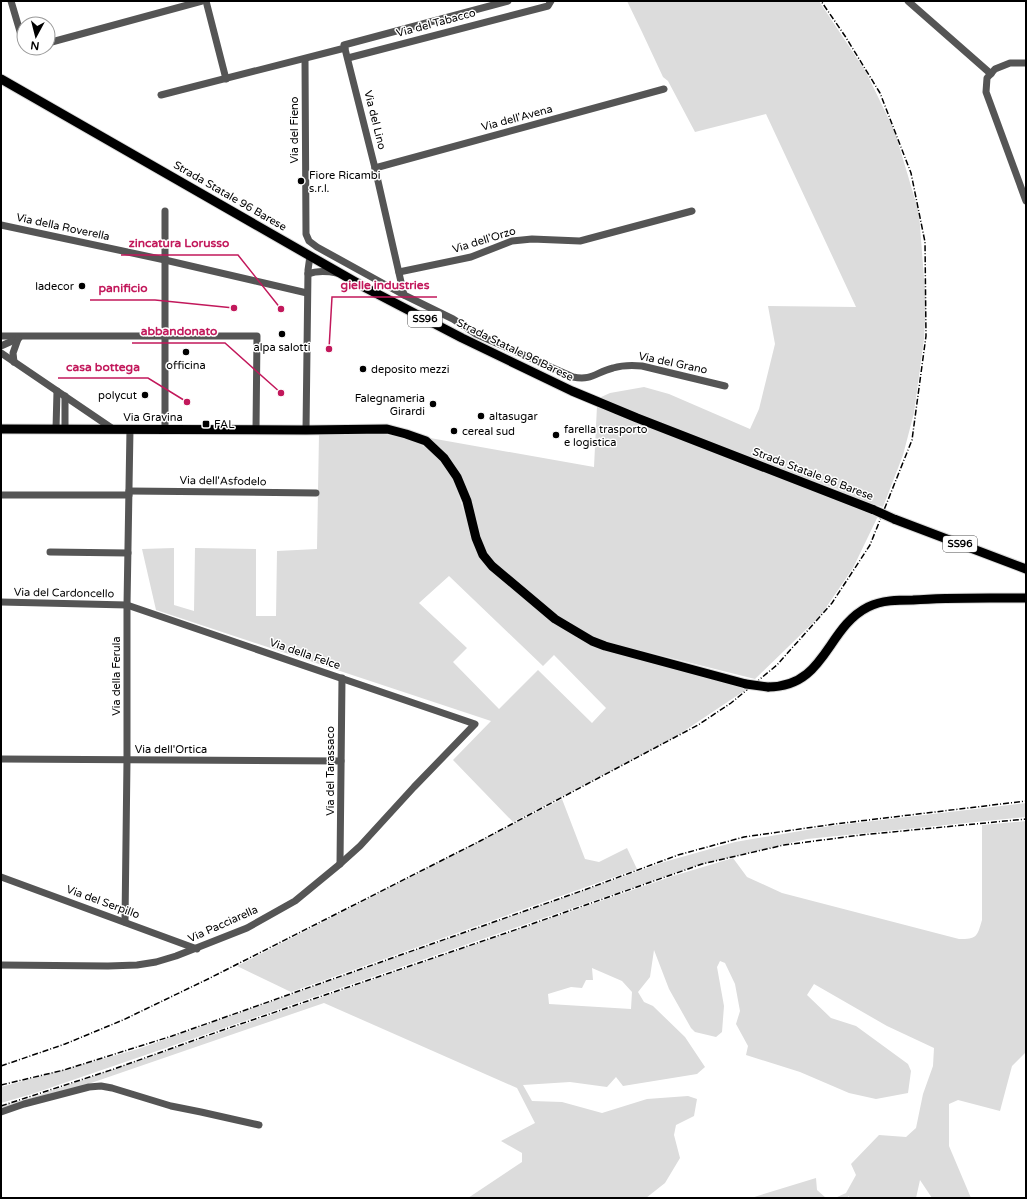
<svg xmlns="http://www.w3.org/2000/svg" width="1027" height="1199" font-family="'Varela Round',sans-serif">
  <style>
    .green { fill: #dcdcdc; fill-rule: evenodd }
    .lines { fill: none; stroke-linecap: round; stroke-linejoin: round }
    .major-casing { stroke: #dbdbdb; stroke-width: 11 }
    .minor { stroke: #555; stroke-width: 7 }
    .major { stroke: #000; stroke-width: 9 }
    .rail { stroke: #000; stroke-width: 1.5; stroke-dasharray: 6 2 1 2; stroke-linecap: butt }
    .major-bridge-casing { stroke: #dbdbdb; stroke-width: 11; stroke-linecap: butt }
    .major-bridge { stroke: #000; stroke-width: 9 }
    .poi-dot { fill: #000; stroke: #fff; stroke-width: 1.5 }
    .labels { text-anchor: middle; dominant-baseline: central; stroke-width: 3; stroke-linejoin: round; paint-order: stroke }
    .shield { fill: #fff; stroke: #4c4c4c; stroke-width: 1 }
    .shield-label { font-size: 10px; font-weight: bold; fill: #000 }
    .street-label { font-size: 11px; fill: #000; stroke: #fff }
    .poi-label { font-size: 11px; fill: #000; stroke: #fff; text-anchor: start }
    .leader { fill: none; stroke: #c2185b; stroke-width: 1.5 }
    .callout-dot { fill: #c2185b; stroke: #fff; stroke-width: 1.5 }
    .callout-label { font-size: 12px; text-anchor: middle; font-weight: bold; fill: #c2185b; stroke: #fff; stroke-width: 3; stroke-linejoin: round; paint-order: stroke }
  </style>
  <rect width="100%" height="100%" fill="#fff"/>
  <g class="green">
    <path d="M627 1H819L866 72 895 132 919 213 926 304 924 339 914 413 903 455 883 507 842 495 837 489 744 457 599 398 610 393 644 387 669 394 750 429 759 409 775 344 768 306 856 307 766 114 695 132 668 81 663 77 642 32Z"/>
    <path d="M597 406 741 464 879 514 853 568 821 615 755 679 599 640 552 612 493 562 484 549 460 474 430 438 594 467Z"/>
    <path d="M319 434H383L400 437 416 442 428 449 437 456 454 480 472 537 489 569 604 649 747 689 672 739 513 822 453 760 491 721 156 610 142 549 174 548V605L194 611 195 548 256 549V616H276L277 551 317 549ZM449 576 543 666 554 655 606 708 592 723 538 670 499 709 453 662 467 648 419 603Z"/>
    <path d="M562 799 585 859 599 862 627 848 637 869 291 992 237 966Z"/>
    <path d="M1026 803V817L807 839 695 866 32 1094 1 1103V1087L138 1049 664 862 735 842 830 826Z"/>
    <path d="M1026 821V1052L1012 1066 1000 1111 958 1100 949 1104V1146L971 1198H932L920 1180 916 1198H849V1196L847 1198H835L846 1193 856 1175 851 1164 879 1135 906 1137 916 1128 923 1094 933 1066 934 1048 887 1026 814 984 807 995 831 1018 856 1026 908 1064 911 1071 908 1093 876 1099 849 1093 800 1072 746 1055 748 1046 736 1024 740 1011 735 984 725 963 720 961 717 967 724 1006 722 1032 716 1037 695 1032 691 1028 669 989 654 950 650 977 638 992 644 1002 653 1006 685 1037 705 1067 697 1074 623 1086 616 1077 607 1087 570 1082 523 1085 532 1101 562 1102 602 1113 647 1099 688 1096 697 1099 694 1116 676 1125 674 1135 680 1158 665 1183 646 1198H468L522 1162V1153L501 1141 535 1123 517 1088 324 1003 1 1114V1106L33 1097 673 876 733 858 747 877 782 893 959 939C977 939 977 937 982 920V825ZM592 968 622 981 632 992 631 1009 549 1004 548 994 571 987 582 988 586 980H593Z"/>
    <path d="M816 1178 817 1190 826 1198H751Z"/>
  </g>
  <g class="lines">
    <defs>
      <g id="major">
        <path d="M1 79 366 288 462 338 572 391 637 418 874 510"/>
        <path d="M1 429 306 430 387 429 406 434 426 441 444 458 457 477 467 501 476 538 483 555 492 566 555 619 592 641 605 646 746 684"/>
        <path d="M894 519 1026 569"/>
        <path d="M768 687C826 687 826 628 868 607 882 600 898 600 913 600 951 597 988 598 1026 598"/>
      </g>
    </defs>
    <use href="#major" class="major-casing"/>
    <g class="minor">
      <path d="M11 1 24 45"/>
      <path d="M206 1 226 79"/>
      <path d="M908 1 991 74"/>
      <path d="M48 43 202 1"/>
      <path d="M348 58 548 6 551 1"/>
      <path d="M305 59 306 234 309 241 317 247 404 295 453 319 476 334 573 377C592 381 596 372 613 368 623 365 632 365 642 366L725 386"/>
      <path d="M1026 63H1010L995 69 987 78 986 92 1026 201"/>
      <path d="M161 95 345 48"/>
      <path d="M375 168 664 89"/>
      <path d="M1 225 165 260 307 293"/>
      <path d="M399 272 471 257 512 241 532 239 580 241 692 211"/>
      <path d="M308 274C318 270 327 271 337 273"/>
      <path d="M404 295 375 168 344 45 508 1"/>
      <path d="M1 336H257L256 429"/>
      <path d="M1 346 19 338"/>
      <path d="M1 353 113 429"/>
      <path d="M14 362 13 353 18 339"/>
      <path d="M65 396V429"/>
      <path d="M56 429 57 391"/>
      <path d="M165 430V211"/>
      <path d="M306 430 308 270 310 256"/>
      <path d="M129 491 316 493"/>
      <path d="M1 495H129"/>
      <path d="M50 552 128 553"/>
      <path d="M1 602 127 605 475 724 414 787 360 846 340 864 295 901 247 928 176 956 156 962 137 965 108 966 1 965"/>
      <path d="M1 759 341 761"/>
      <path d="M340 864 342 678"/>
      <path d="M1 877 197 949"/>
      <path d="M125 922 127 760V605L130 429"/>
      <path d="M1 1112 24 1104 89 1087 101 1086 112 1088 171 1106 201 1112 259 1125"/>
    </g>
    <use href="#major" class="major"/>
    <g class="rail">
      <path d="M1 1066 65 1044 123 1020 208 979 480 841 698 725 731 703 777 665 832 603 870 545 912 440 926 336 925 242 911 173 880 93 845 36 821 1"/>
      <path d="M1 1085 64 1070 172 1036 584 890 678 855 744 837 835 824 1026 801"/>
      <path d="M1 1106 114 1069 220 1031 509 932 702 864 784 845 861 835 1026 819"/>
    </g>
    <defs>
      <g id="major-bridge">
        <path d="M874 510 894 519"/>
        <path d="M746 684 768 687"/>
      </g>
    </defs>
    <use href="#major-bridge" class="major-bridge-casing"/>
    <use href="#major-bridge" class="major-bridge"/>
  </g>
  <g class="poi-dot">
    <circle cx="301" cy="181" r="4"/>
    <circle cx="82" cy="286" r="4"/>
    <circle cx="282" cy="334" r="4"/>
    <circle cx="186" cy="352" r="4"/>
    <circle cx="363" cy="369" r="4"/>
    <circle cx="145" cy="395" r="4"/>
    <circle cx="433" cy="404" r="4"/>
    <circle cx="481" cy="416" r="4"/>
    <rect x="202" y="420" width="8" height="8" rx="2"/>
    <circle cx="454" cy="431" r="4"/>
    <circle cx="556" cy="435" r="4"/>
  </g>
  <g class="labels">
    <g class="shield">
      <rect x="408" y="311" width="34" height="16" rx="3"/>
      <rect x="943" y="536" width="34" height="16" rx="3"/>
    </g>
    <g class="shield-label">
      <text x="425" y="319">SS96</text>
      <text x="960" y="544">SS96</text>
    </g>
    <g class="street-label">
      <text transform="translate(436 23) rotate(-15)">Via del Tabacco</text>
      <text transform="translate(517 118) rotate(-15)">Via dell'Avena</text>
      <text transform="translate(375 120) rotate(76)">Via del Lino</text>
      <text transform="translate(294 130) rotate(-90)">Via del Fieno</text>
      <text transform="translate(230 196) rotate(30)">Strada Statale 96 Barese</text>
      <text transform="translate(63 227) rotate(12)">Via della Roverella</text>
      <text transform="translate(484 240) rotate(-17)">Via dell'Orzo</text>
      <text transform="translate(515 350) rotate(26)">Strada Statale 96 Barese</text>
      <text transform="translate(673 363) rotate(12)">Via del Grano</text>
      <text x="153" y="417">Via Gravina</text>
      <text transform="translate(813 474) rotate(21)">Strada Statale 96 Barese</text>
      <text transform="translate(223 481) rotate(1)">Via dell'Asfodelo</text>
      <text transform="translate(64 593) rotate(1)">Via del Cardoncello</text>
      <text transform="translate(305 654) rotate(19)">Via della Felce</text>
      <text transform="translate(116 676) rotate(-90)">Via della Ferula</text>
      <text x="171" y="749">Via dell'Ortica</text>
      <text transform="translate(330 771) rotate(-90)">Via del Tarassaco</text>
      <text transform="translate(103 902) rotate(20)">Via del Serpillo</text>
      <text transform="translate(223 924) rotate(-24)">Via Pacciarella</text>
    </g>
    <g class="poi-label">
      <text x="309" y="175">Fiore Ricambi<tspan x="309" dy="13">s.r.l.</tspan></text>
      <text x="74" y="286" text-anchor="end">ladecor</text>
      <text x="282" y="347" text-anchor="middle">alpa salotti</text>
      <text x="186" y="365" text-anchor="middle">officina</text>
      <text x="371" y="369">deposito mezzi</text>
      <text x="137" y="395" text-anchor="end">polycut</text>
      <text x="425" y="398" text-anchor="end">Falegnameria<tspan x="425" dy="13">Girardi</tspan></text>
      <text x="489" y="416">altasugar</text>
      <text x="214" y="424">FAL</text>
      <text x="564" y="429">farella trasporto<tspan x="564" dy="13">e logistica</tspan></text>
      <text x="462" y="431">cereal sud</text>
    </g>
  </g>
  <path class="leader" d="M281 309L238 255H121M329 349L332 297H437M234 308L155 300H90M281 393L225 343H132M187 402L148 378H58"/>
  <g class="callout-dot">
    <circle cx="281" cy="309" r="4"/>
    <circle cx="329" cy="349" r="4"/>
    <circle cx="234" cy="308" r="4"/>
    <circle cx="281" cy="393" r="4"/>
    <circle cx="187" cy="402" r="4"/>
  </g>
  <g class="callout-label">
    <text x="179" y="247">zincatura Lorusso</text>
    <text x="385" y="289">gielle industries</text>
    <text x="123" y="292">panificio</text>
    <text x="179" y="335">abbandonato</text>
    <text x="103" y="371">casa bottega</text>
  </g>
  <rect width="1027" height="1199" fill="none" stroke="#000000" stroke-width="4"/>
  <g transform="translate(36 36) rotate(187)"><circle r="19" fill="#ffffff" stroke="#999999"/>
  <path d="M0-3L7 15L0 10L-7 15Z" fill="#000000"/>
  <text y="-6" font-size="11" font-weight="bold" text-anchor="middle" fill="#000000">N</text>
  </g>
</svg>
